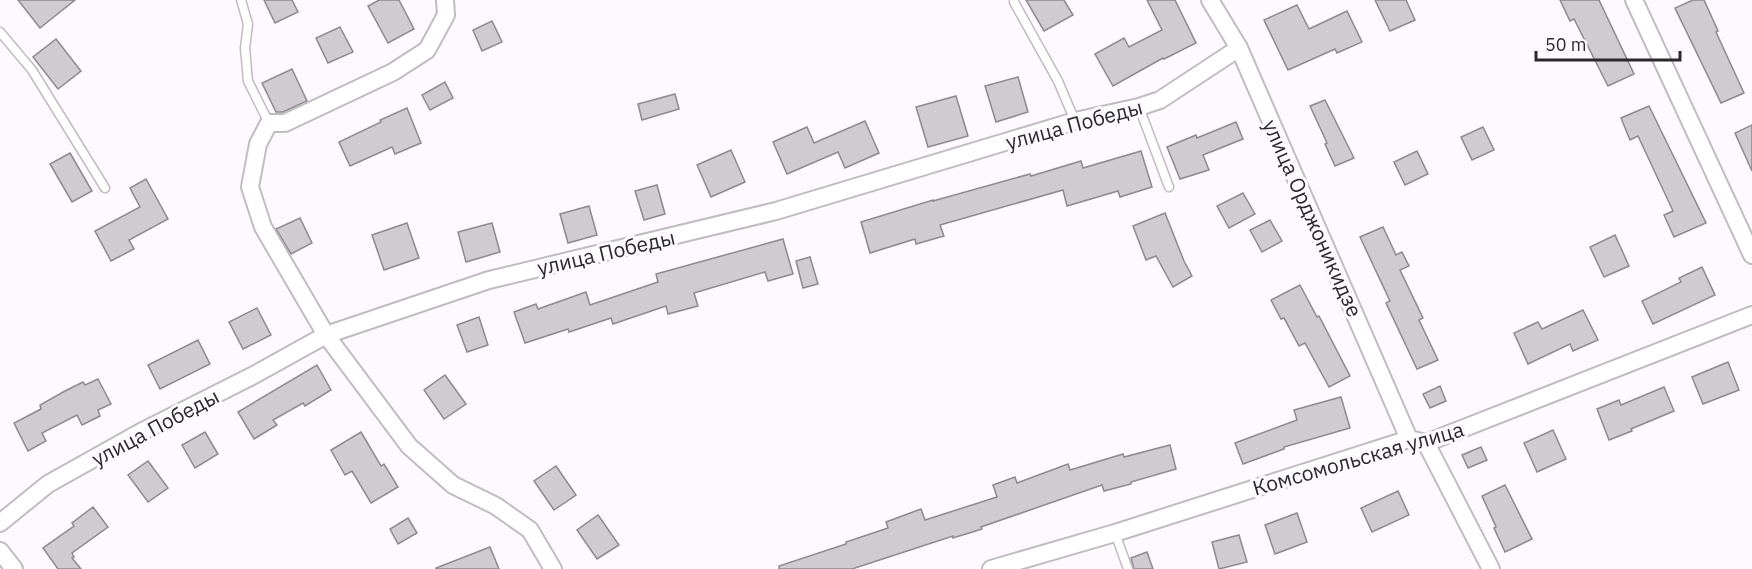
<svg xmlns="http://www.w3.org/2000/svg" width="1752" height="569" font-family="'IBM Plex Sans',sans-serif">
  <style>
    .building { fill: #d0cbd1; stroke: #8d898e; stroke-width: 1.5 }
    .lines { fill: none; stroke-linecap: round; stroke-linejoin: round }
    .lane-casing { stroke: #c1bcc2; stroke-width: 11 }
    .street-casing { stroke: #c1bcc2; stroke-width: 20 }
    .lane { stroke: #fff; stroke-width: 8 }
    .street { stroke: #fff; stroke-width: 16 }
    .labels { text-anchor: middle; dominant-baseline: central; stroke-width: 6; stroke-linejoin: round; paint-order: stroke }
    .street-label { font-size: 21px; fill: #2a292b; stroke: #fef9ff }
  </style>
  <rect width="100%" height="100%" fill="#fef9ff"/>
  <g class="building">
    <path d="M18 0H75L40 28Z"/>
    <path d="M264 0H292L298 12 275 23Z"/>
    <path d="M379 0H399L414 29 388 43 368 6Z"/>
    <path d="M1026 0H1064L1073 15 1044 31Z"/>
    <path d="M1147 0H1175L1196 43 1164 59 1163 58 1113 86 1095 54 1124 38 1129 47 1162 30Z"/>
    <path d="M1375 0H1406L1415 20 1390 31Z"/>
    <path d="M1560 0H1599L1634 74 1608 86 1574 19 1570 21Z"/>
    <path d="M1693 0H1704L1718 31 1716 32 1744 93 1721 103 1675 8Z"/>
    <path d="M1297 5 1309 29 1347 11 1362 42 1337 53 1335 49 1288 70 1264 20Z"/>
    <path d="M492 21 502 42 482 51 473 30Z"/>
    <path d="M340 27 353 52 328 63 316 38Z"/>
    <path d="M56 39 81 71 58 89 33 57Z"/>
    <path d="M292 69 307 101 283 112H276L262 83Z"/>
    <path d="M1018 77 1028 112 996 122 985 86Z"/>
    <path d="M445 82 453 98 430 110 422 95Z"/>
    <path d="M675 94 679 109 642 120 638 104Z"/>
    <path d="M956 96 968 136 928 147 916 107Z"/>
    <path d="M1325 100 1354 158 1335 166 1325 144 1327 143 1310 106Z"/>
    <path d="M1649 106 1706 223 1674 237 1664 215 1673 211 1638 136 1630 140 1621 118Z"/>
    <path d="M407 108 421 143 395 154 392 147 350 166 339 142 381 122 380 120Z"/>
    <path d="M865 121 879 153 845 168 838 152 787 174 773 142 807 127 814 143Z"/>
    <path d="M1236 122 1243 139 1203 155 1209 170 1180 179 1167 147 1196 135 1197 138Z"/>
    <path d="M1752 125V171L1735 133Z"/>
    <path d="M1483 127 1494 150 1472 160 1461 137Z"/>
    <path d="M731 150 745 182 711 197 697 165Z"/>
    <path d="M1141 151 1152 187 1120 197 1118 191 1067 206 1063 190 940 225 944 236 916 244 915 239 870 253 861 222 933 200V201L1030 174 1031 176 1081 161 1083 168Z"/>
    <path d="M1417 151 1428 174 1405 185 1394 162Z"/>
    <path d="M70 153 92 191 72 202 50 164Z"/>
    <path d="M146 179 168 219 129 240 134 249 111 261 95 231 140 207 130 188Z"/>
    <path d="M657 185 665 214 644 220 635 191Z"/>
    <path d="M1243 193 1255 214 1229 228 1217 206Z"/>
    <path d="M589 206 597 235 568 243 560 214Z"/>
    <path d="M1165 213 1184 261 1192 276 1173 287 1156 256 1146 260 1133 226Z"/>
    <path d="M300 218 312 243 291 254 276 229Z"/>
    <path d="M1270 220 1282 241 1262 252 1250 230Z"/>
    <path d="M407 223 419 258 384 270 372 235Z"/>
    <path d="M492 223 500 252 466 262 458 232Z"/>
    <path d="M1383 227 1396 255 1402 252 1409 266 1400 270 1423 318 1419 320 1438 360 1417 369 1386 303 1390 301 1360 237Z"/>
    <path d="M1615 235 1629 266 1604 277 1590 247Z"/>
    <path d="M783 239 793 274 768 281 765 272 694 293 698 306 668 314 666 306 613 324 611 318 569 332 568 329 525 343 514 312 536 304 538 309 586 292 590 305 658 282 656 274Z"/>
    <path d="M810 257 818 284 803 288 796 261Z"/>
    <path d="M1702 267 1715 295 1653 324 1642 301 1681 282 1679 278Z"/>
    <path d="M1300 285 1317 317 1319 316 1350 376 1329 387 1305 343 1299 346 1284 318 1281 319 1271 300Z"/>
    <path d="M257 308 271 335 243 349 229 322Z"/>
    <path d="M1583 310 1598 340 1573 351 1570 344 1528 364 1514 333 1538 322 1542 329Z"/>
    <path d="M479 317 488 345 467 352 457 325Z"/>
    <path d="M198 340 210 364 160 389 148 365Z"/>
    <path d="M1728 362 1739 390 1703 404 1692 377Z"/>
    <path d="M317 365 331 390 305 406 303 403 273 420 277 425 254 439 238 412Z"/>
    <path d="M445 375 466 404 444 419 424 390Z"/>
    <path d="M98 379 111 404 98 410 100 416 82 425 77 415 42 433 46 441 28 451 14 423 41 409 40 405 65 391 83 382 85 385Z"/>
    <path d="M1440 386 1446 401 1430 408 1423 394Z"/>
    <path d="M1664 387 1674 411 1631 429 1632 431 1609 440 1597 409 1619 400 1621 405Z"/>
    <path d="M1341 397 1350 428 1284 447V449L1243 464 1235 443 1297 420 1294 410Z"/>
    <path d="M1553 430 1566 459 1537 472 1524 443Z"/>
    <path d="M205 432 218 454 195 468 182 445Z"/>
    <path d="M361 432 381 466 384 464 398 487 371 503 352 471 345 475 331 450Z"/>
    <path d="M1170 445 1176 469 1131 482V484L1104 491 1102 485 981 527 982 529 953 538V536L852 569H779V566L846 544V542L888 528 886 522 921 509 925 520 997 497 993 485 1015 477 1017 483 1068 464 1070 470 1123 454 1124 457Z"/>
    <path d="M1481 447 1487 460 1468 468 1462 455Z"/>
    <path d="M148 461 168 488 148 502 128 475Z"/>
    <path d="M556 466 576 495 554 510 534 481Z"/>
    <path d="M1505 485 1532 539 1505 552 1494 528 1496 527 1482 496Z"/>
    <path d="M1398 491 1409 515 1372 532 1361 508Z"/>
    <path d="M93 507 108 527 72 553 74 557 72 558 81 569H58L43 548 74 526 72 523Z"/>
    <path d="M1297 513 1307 542 1275 554 1265 525Z"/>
    <path d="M598 515 619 545 597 559 577 530Z"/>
    <path d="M408 518 417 533 398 544 390 529Z"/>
    <path d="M1239 535 1247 562 1219 569 1212 542Z"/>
    <path d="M490 547 499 569H436V568Z"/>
    <path d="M1147 552 1153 569H1134L1131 558Z"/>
  </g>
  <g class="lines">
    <defs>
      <g id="lane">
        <path d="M241 0 248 24 245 48 248 81 269 123"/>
        <path d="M1014 2 1058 81 1075 121"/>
        <path d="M0 32 32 70 105 188"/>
        <path d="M1139 107 1169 187"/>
        <path d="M1115 533 1128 569"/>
      </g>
      <g id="street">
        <path d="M445 0 446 15 427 50 393 72 285 123H269L258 144 250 187 263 227 326 335 409 446 453 485 496 506 530 530 553 569"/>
        <path d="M1210 0 1239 48 1409 439"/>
        <path d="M1634 0 1752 255"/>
        <path d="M1426 443 1491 569"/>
        <path d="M0 523 48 484 141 432 254 375 326 335 489 280 776 211 1075 121 1139 107 1160 100 1239 48"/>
        <path d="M0 551 14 569"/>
        <path d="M991 569 1115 533 1409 439 1426 443 1752 315"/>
      </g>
    </defs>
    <use href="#lane" class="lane-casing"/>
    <use href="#street" class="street-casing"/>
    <use href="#lane" class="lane"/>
    <use href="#street" class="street"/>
  </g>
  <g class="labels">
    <g class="street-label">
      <text transform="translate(1074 124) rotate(-15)">улица Победы</text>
      <text transform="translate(1313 218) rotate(66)">улица Орджоникидзе</text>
      <text transform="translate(606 252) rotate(-13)">улица Победы</text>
      <text transform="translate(155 427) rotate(-28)">улица Победы</text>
      <text transform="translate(1358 458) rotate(-16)">Комсомольская улица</text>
    </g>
  </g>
  <path d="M1536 51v9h144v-9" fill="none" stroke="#2a292b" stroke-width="3"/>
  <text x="1545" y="51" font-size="18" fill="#2a292b" stroke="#fef9ff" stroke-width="4.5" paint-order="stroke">50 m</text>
</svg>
